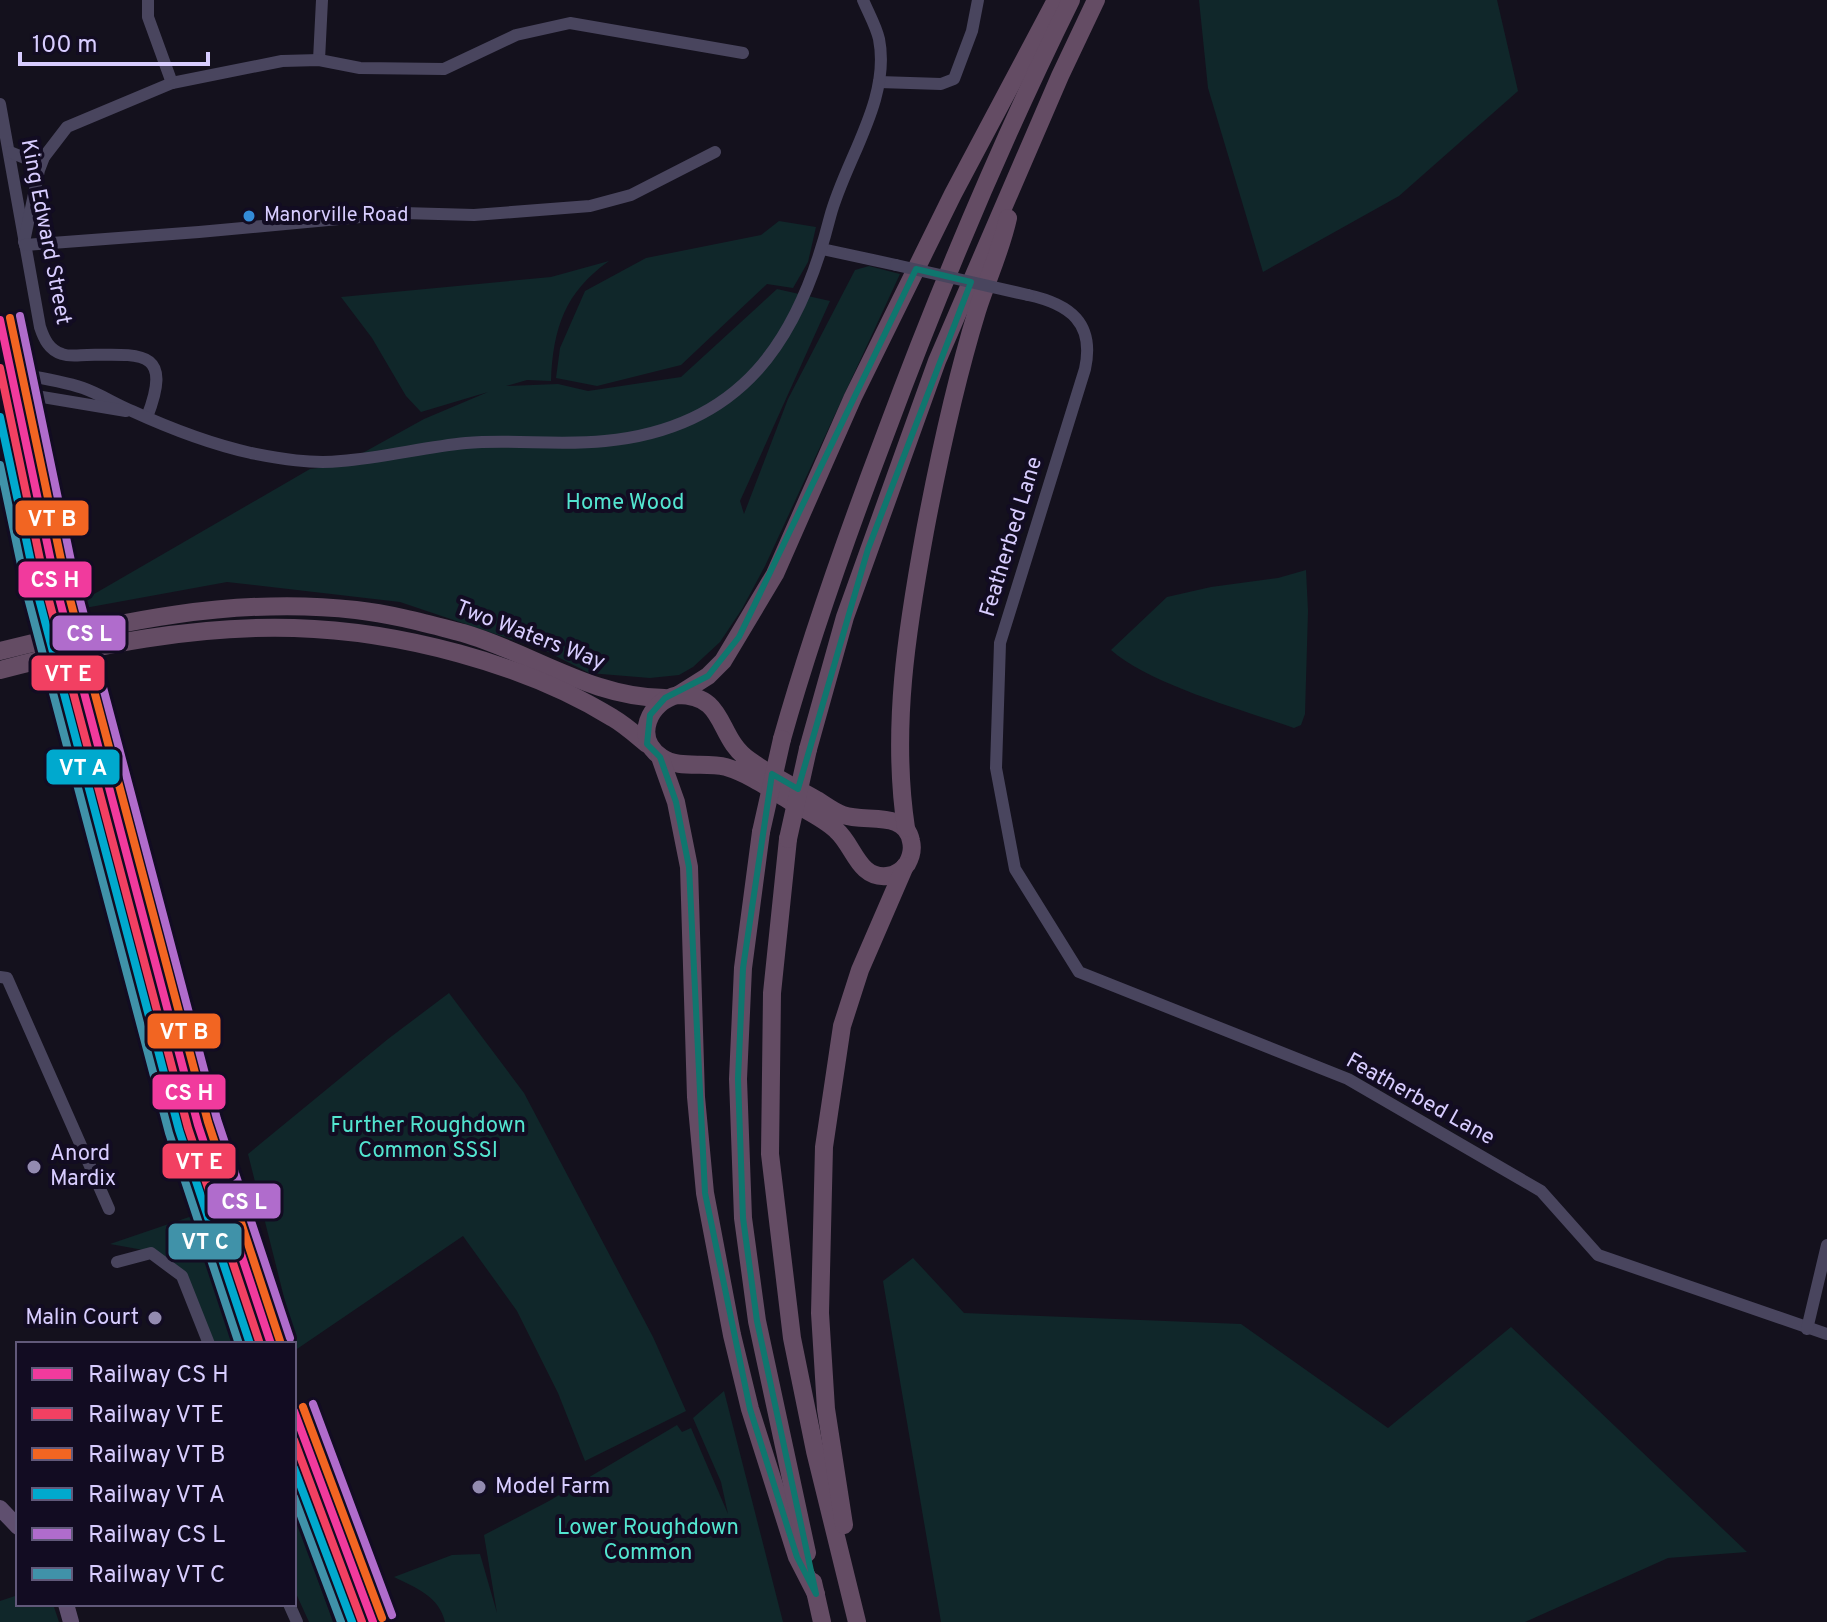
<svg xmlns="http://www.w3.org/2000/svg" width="1827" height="1622" font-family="Overpass,sans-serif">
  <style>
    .green { fill: #10272a }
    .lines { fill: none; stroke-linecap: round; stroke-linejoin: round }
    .minor { stroke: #49455e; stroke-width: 12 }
    .major { stroke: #5f4f6f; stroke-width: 16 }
    .highway { stroke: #644c64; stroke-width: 18 }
    .minor-bridge { stroke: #49455e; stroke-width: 12 }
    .highway-bridge { stroke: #644c64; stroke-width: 18 }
    .rail-1-casing { stroke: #120c22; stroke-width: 14 }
    .rail-2-casing { stroke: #120c22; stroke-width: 14 }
    .rail-3-casing { stroke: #120c22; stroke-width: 14 }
    .rail-4-casing { stroke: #120c22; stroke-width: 14 }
    .rail-5-casing { stroke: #120c22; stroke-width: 14 }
    .rail-6-casing { stroke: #120c22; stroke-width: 14 }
    .rail-1 { stroke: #f13a9d; stroke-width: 8 }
    .rail-2 { stroke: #f24062; stroke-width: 8 }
    .rail-3 { stroke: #f26522; stroke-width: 8 }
    .rail-4 { stroke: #00a9ce; stroke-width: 8 }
    .rail-5 { stroke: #b06ccc; stroke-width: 8 }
    .rail-6 { stroke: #4092a9; stroke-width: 8 }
    .marked { fill: none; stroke: #0f766e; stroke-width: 6; stroke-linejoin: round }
    .bus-dot { fill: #338bd7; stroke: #120c22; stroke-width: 3 }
    .poi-dot { fill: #938bb0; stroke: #120c22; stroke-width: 3 }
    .labels { text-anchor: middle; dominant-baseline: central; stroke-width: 8; stroke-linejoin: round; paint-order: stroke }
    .bus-label { font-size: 20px; fill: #d8cdff; stroke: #120c22; text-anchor: start }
    .street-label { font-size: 22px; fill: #d8cdff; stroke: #120c22 }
    .park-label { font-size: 22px; fill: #53e5d0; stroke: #120c22 }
    .poi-label { font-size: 22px; fill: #d8cdff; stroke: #120c22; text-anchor: start }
    .line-badge { stroke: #120c22; stroke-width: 3 }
    .badge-label { font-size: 22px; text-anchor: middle; font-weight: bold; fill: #fff }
  </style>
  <rect width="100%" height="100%" fill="#14111d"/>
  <g class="green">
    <path d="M1199 0H1497L1518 91 1399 196 1263 272 1208 88Z"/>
    <path d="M779 221 816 227 808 262 793 288 767 284 681 365 597 386 556 378 560 348 585 291 646 258 761 235Z"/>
    <path d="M609 261C565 292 553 328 551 381L527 380 506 386 558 384 588 391 681 377 777 289 830 301 740 501 744 514 788 399 855 270 869 266 900 274 765 566 742 609 720 642 693 667 679 675 650 678 589 673 546 651 400 602 227 582 63 612 310 469 341 465 424 419 488 392 421 412 406 396 372 338 341 297 551 277Z"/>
    <path d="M1306 570 1308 611 1305 714 1301 725 1294 728C1243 710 1149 684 1111 650L1167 597 1211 587 1278 578Z"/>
    <path d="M449 993 524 1093 653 1337 686 1411 585 1461 558 1393 517 1311 463 1236 297 1349 248 1154 388 1039Z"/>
    <path d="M201 1213 241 1344H209L187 1275 160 1253 110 1244Z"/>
    <path d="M913 1258 964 1313 1241 1324 1388 1428 1511 1327 1747 1552 1668 1558 1525 1622H941L883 1281Z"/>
    <path d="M724 1391 783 1622H445C439 1596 416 1588 394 1577L452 1555 480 1554 497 1613 484 1535 549 1501 677 1425 682 1432 691 1428 728 1514 721 1482 693 1418Z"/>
    <path d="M294 1513 296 1519 333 1622H309L294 1589Z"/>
    <path d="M18 1595V1604H53L59 1622H0V1601Z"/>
  </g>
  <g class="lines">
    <g class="minor">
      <path d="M148 0V17L172 83"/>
      <path d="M319 60 322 0"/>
      <path d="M879 82 941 84 954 79 972 31 978 0"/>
      <path d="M0 104 40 327C44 339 49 350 62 354 70 357 80 355 87 355 143 354 173 350 147 417"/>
      <path d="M10 152 27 159 44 157"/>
      <path d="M24 242 39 170 44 157 67 127 172 83 282 61 319 60 360 68 444 69 516 35 570 23 743 53"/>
      <path d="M25 245 199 232 403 213 474 215 590 206 631 195 715 152"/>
      <path d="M822 249 896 265"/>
      <path d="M1028 295C1070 304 1095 323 1085 369L1000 643 996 768 1015 869 1079 972 1348 1079 1541 1191 1598 1255 1827 1334"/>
      <path d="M0 371C27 376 56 379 83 388 100 394 115 404 132 411 169 428 211 444 251 453 281 459 311 464 341 461 383 458 424 447 466 443 513 439 559 446 605 441 742 428 799 340 830 217 845 160 891 100 879 39 876 26 868 12 863 0"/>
      <path d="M0 390 126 411"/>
      <path d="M0 977 7 978 109 1209"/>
      <path d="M117 1262 151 1253 182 1276 209 1344"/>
      <path d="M1807 1329 1827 1245"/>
      <path d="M289 1604 297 1622"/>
    </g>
    <g class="major">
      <path d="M0 1508 18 1527"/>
      <path d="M66 1604 71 1622"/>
    </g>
    <g class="highway">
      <path d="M0 651C117 622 235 596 356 610 392 614 428 624 463 633 532 653 592 698 665 698"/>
      <path d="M0 670C95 645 195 625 294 628 398 631 524 663 613 718 625 725 636 735 647 744"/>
      <path d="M678 695 708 676 723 661 775 574 853 397 953 194 1056 0"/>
      <path d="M678 695C727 695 716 737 749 760 770 775 794 787 817 800 825 805 834 812 843 815 866 823 905 810 911 841 913 849 911 857 907 864 902 871 895 875 887 876 858 879 854 845 836 830 823 818 805 810 790 801 769 788 749 774 726 767 705 761 679 770 661 757 633 738 649 701 678 695Z"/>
      <path d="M782 739C811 636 847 535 885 435 940 287 1001 142 1071 0"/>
      <path d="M808 749 845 617 937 361 1060 76 1096 0"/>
      <path d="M660 757 676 802 689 867 696 1097 705 1193 732 1335 750 1409 797 1557 816 1594"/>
      <path d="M906 828C891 729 907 629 925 531 939 457 955 383 977 311 987 280 1001 250 1008 218"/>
      <path d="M761 832 743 968 738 1079 743 1218 757 1321 807 1553"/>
      <path d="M788 839 772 993 770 1154 792 1338 815 1451 857 1622"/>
      <path d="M844 1525 826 1409 820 1313 824 1147 842 1026 860 970 905 866"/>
      <path d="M813 1582 822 1622"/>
    </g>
    <path class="minor-bridge" d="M896 265 1028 295"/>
    <g class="highway-bridge">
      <path d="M761 832 782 739"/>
      <path d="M788 839 808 749"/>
    </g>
    <defs>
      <g id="rail-1">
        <path d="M0 320 57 590 198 1125 271 1344"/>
        <path d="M294 1411 373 1622"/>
      </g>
      <g id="rail-2">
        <path d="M0 368 47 593 188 1128 260 1344"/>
        <path d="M294 1440 362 1622"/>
      </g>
      <g id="rail-3">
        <path d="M10 318 67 588 208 1122 280 1341"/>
        <path d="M303 1407 382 1618"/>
      </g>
      <g id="rail-4">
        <path d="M0 417 38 595 179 1130 250 1344"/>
        <path d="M294 1468 352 1622"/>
      </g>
      <g id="rail-5">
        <path d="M20 316 76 585 217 1119 290 1338"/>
        <path d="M313 1404 392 1615"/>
      </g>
      <g id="rail-6">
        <path d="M0 465 28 598 169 1133 239 1344"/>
        <path d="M294 1497 341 1622"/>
      </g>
    </defs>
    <use href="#rail-1" class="rail-1-casing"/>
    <use href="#rail-2" class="rail-2-casing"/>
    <use href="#rail-3" class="rail-3-casing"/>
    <use href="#rail-4" class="rail-4-casing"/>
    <use href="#rail-5" class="rail-5-casing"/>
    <use href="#rail-6" class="rail-6-casing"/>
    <use href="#rail-1" class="rail-1"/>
    <use href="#rail-2" class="rail-2"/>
    <use href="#rail-3" class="rail-3"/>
    <use href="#rail-4" class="rail-4"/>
    <use href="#rail-5" class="rail-5"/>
    <use href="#rail-6" class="rail-6"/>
  </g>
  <path class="marked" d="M916 269 971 282 868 549 798 789 772 774 743 968 738 1079 743 1218 757 1321 816 1594 797 1557 750 1409 705 1193 689 867 676 802 660 757 647 744 650 715 665 698 708 676 739 637Z"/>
  <circle class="bus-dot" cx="249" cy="216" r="7"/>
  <g class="poi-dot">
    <circle cx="34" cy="1167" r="8"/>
    <circle cx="155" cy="1318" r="8"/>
    <circle cx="479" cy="1487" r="8"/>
  </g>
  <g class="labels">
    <g class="bus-label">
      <text x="264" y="216">Manorville Road</text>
    </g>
    <g class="street-label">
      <text transform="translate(45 232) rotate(79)">King Edward Street</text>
      <text transform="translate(1012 537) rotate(-73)">Featherbed Lane</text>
      <text transform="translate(530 636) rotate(21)">Two Waters Way</text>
      <text transform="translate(1420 1100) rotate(29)">Featherbed Lane</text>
    </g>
    <g class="park-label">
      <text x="625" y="503">Home Wood</text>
      <text x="428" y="1126">Further Roughdown<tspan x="428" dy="25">Common SSSI</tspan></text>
      <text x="648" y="1528">Lower Roughdown<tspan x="648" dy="25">Common</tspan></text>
    </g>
    <g class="poi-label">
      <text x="50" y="1154">Anord<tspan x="50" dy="25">Mardix</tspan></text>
      <text x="139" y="1318" text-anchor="end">Malin Court</text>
      <text x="495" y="1487">Model Farm</text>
    </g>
  </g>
  <g class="line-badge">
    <rect x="14" y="499" width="76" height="38" rx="8" fill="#f26522"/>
    <rect x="17" y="560" width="76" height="39" rx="8" fill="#f13a9d"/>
    <rect x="51" y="614" width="76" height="38" rx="8" fill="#b06ccc"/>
    <rect x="30" y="654" width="76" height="38" rx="8" fill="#f24062"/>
    <rect x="45" y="748" width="76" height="38" rx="8" fill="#00a9ce"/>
    <rect x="146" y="1012" width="76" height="38" rx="8" fill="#f26522"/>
    <rect x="151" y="1073" width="76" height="38" rx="8" fill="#f13a9d"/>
    <rect x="161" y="1142" width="76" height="38" rx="8" fill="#f24062"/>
    <rect x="206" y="1182" width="76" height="38" rx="8" fill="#b06ccc"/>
    <rect x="167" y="1222" width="76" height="39" rx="8" fill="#4092a9"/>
  </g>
  <g class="badge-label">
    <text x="52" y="526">VT B</text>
    <text x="55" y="587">CS H</text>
    <text x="89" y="641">CS L</text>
    <text x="68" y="681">VT E</text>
    <text x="83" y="775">VT A</text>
    <text x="184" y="1039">VT B</text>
    <text x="189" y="1100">CS H</text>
    <text x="199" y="1169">VT E</text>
    <text x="244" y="1209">CS L</text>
    <text x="205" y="1249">VT C</text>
  </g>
  <rect x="16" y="1342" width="280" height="264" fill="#120c22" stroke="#61597a" stroke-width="2"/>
  <rect x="32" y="1368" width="40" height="12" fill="#f13a9d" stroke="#61597a" stroke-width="2"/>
  <text x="88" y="1382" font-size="24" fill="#d8cdff">Railway CS H</text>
  <rect x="32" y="1408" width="40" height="12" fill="#f24062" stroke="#61597a" stroke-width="2"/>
  <text x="88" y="1422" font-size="24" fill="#d8cdff">Railway VT E</text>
  <rect x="32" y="1448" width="40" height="12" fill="#f26522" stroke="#61597a" stroke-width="2"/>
  <text x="88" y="1462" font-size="24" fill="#d8cdff">Railway VT B</text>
  <rect x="32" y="1488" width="40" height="12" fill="#00a9ce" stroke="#61597a" stroke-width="2"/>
  <text x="88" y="1502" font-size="24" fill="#d8cdff">Railway VT A</text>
  <rect x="32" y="1528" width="40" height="12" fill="#b06ccc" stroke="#61597a" stroke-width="2"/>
  <text x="88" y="1542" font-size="24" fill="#d8cdff">Railway CS L</text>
  <rect x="32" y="1568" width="40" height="12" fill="#4092a9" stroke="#61597a" stroke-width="2"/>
  <text x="88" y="1582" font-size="24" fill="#d8cdff">Railway VT C</text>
  <path d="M20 52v12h188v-12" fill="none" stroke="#d8cdff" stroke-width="4"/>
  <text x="32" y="52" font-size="24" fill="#d8cdff" stroke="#120c22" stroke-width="6" paint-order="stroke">100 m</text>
</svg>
